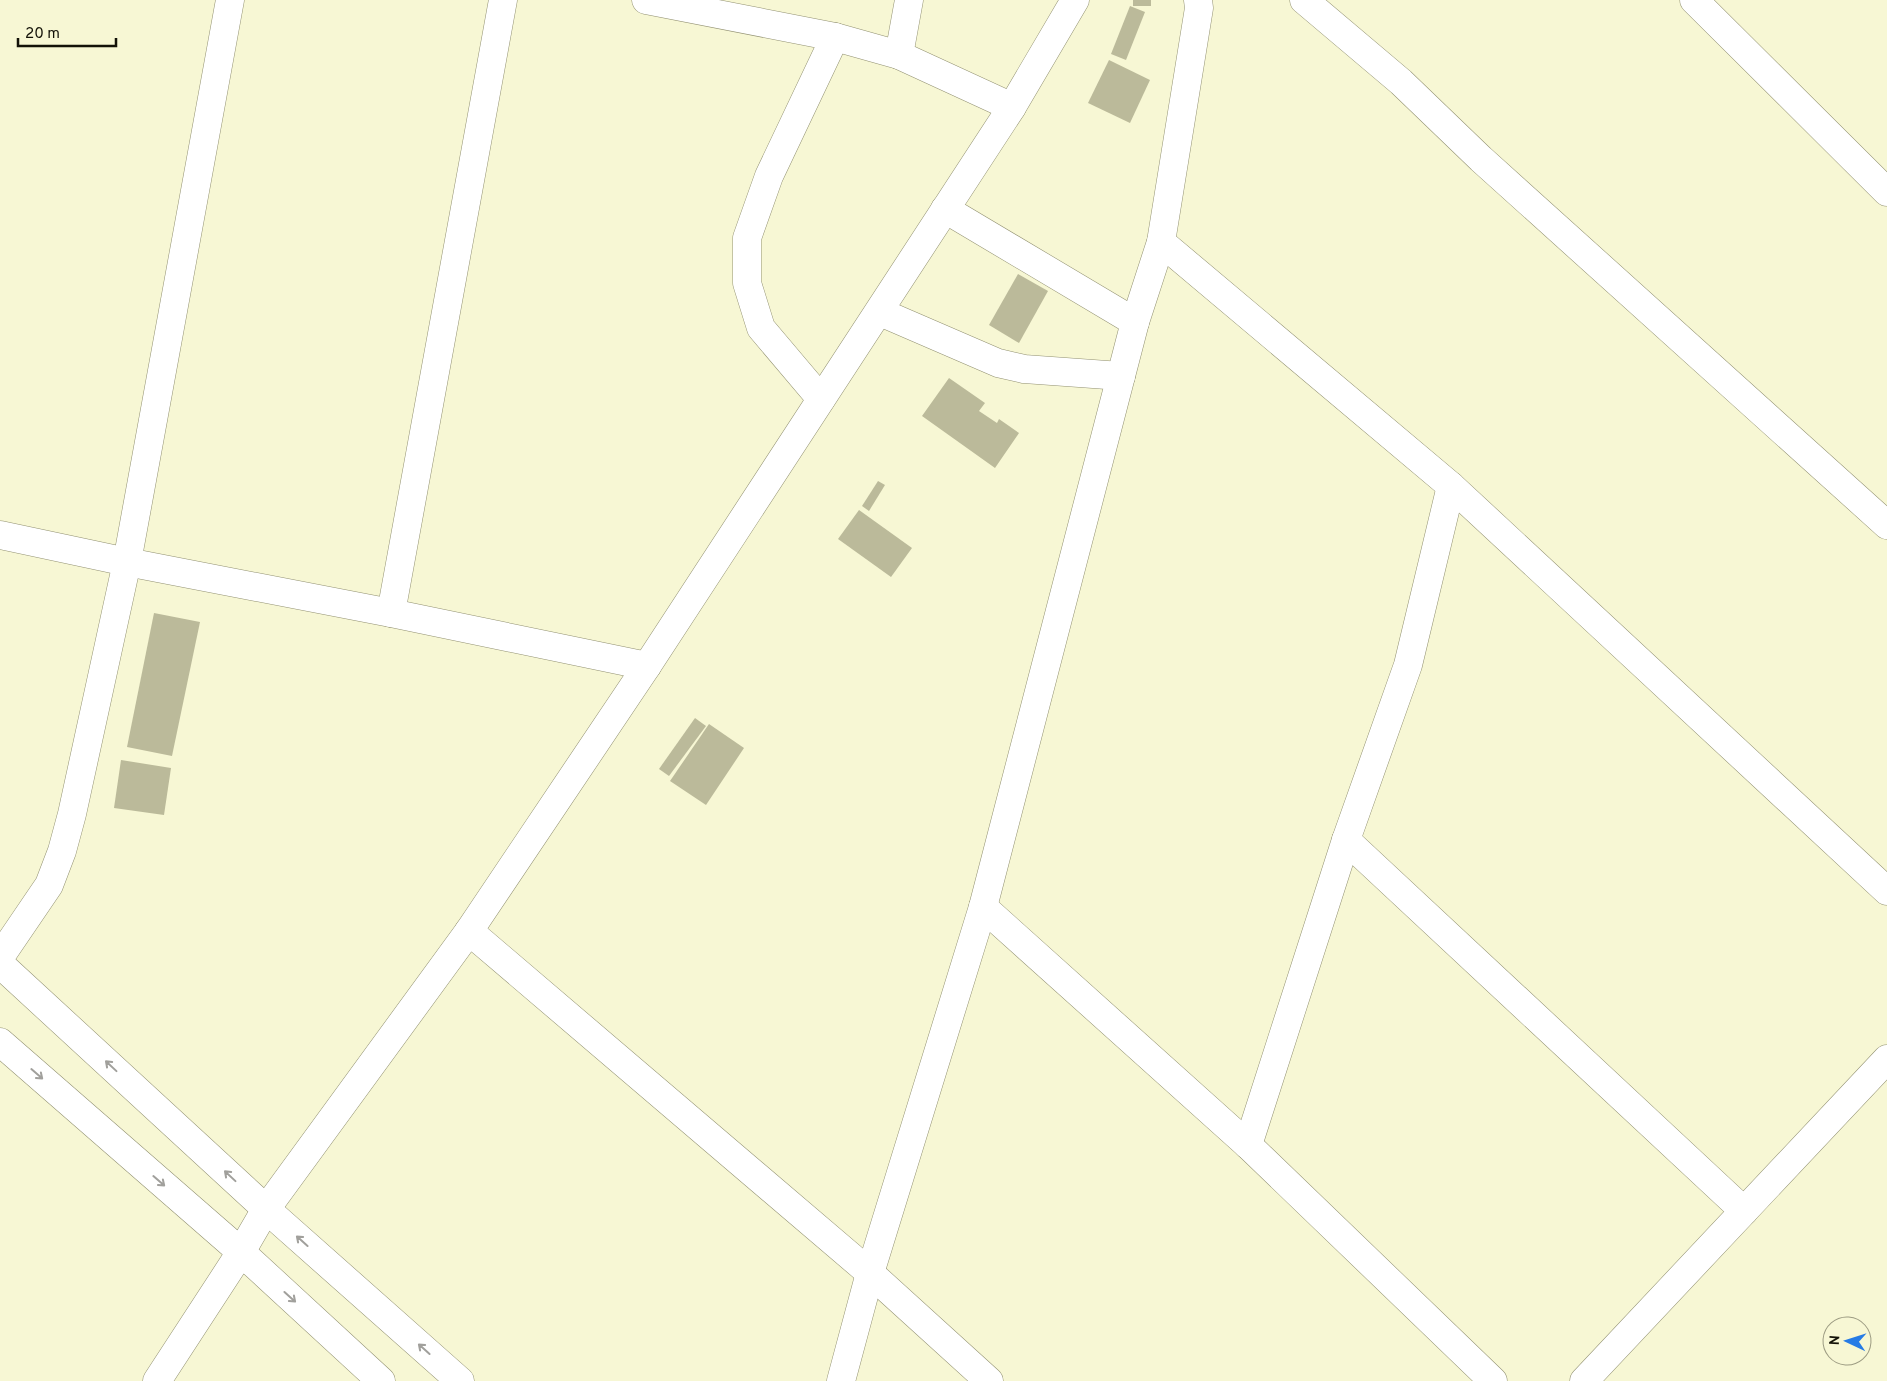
<svg xmlns="http://www.w3.org/2000/svg" width="1887" height="1381" font-family="Overpass,sans-serif">
  <style>
    .building { fill: #bbba9a }
    .lines { fill: none; stroke-linecap: round; stroke-linejoin: round }
    .minor-casing { stroke: #929172; stroke-width: 29 }
    .major-casing { stroke: #929172; stroke-width: 29 }
    .minor { stroke: #fff; stroke-width: 28 }
    .major { stroke: #fff; stroke-width: 28 }
    .oneway { stroke: #a1a09c }
  </style>
  <rect width="100%" height="100%" fill="#f7f7d4"/>
  <g class="building">
    <rect x="1133" y="0" width="18" height="6"/>
    <path d="M1130 6 1145 12 1126 60 1111 54Z"/>
    <path d="M1109 60 1150 80 1130 123 1088 103Z"/>
    <path d="M1018 274 1048 291 1019 343 989 325Z"/>
    <path d="M949 378 985 403 979 411 997 423 999 419 1019 433 995 468 922 416Z"/>
    <path d="M878 481 885 485 869 511 862 506Z"/>
    <path d="M859 510 912 548 891 577 838 539Z"/>
    <path d="M154 613 200 622 172 756 127 747Z"/>
    <path d="M695 718 706 726 669 776 659 769Z"/>
    <path d="M709 724 744 748 706 805 670 781Z"/>
    <path d="M121 760 171 768 164 815 114 808Z"/>
  </g>
  <g class="lines">
    <defs>
      <g id="minor">
        <path d="M646 0 835 37 899 55 1012 107"/>
        <path d="M1304 0 1401 82 1481 159 1887 525"/>
        <path d="M1694 0 1887 192"/>
        <path d="M899 55 909 0"/>
        <path d="M945 209 1135 322"/>
        <path d="M1161 242 1451 486 1887 891"/>
        <path d="M880 312 998 363 1024 369 1121 376"/>
        <path d="M821 399 761 328 747 283V238L769 176 835 37"/>
        <path d="M0 535 127 562 391 613 647 666"/>
        <path d="M391 613 503 0"/>
        <path d="M1346 840 1744 1211"/>
        <path d="M983 907 1248 1145 1493 1381"/>
        <path d="M469 931 870 1273 989 1381"/>
        <path d="M0 957 49 885 62 851 72 814 127 562 230 0"/>
        <path d="M1248 1145 1346 840 1408 665 1451 486"/>
        <path d="M266 1209 460 1381"/>
        <path d="M157 1381 241 1252 381 1381"/>
        <path d="M841 1381 870 1273 983 907 1135 322 1161 242 1199 8 1198 0"/>
        <path d="M1584 1381 1887 1059"/>
      </g>
      <g id="major">
        <path d="M0 964 266 1209"/>
        <path d="M0 1042 241 1252 266 1209 469 931 647 666 1012 107 1075 0"/>
      </g>
    </defs>
    <use href="#minor" class="minor-casing"/>
    <use href="#major" class="major-casing"/>
    <use href="#minor" class="minor"/>
    <use href="#major" class="major"/>
  </g>
  <defs><path id="oneway-shaft" d="M-6 0H5M1.5-3L5.5 0L1.5 3" fill="none" stroke-width="1.6" stroke-linecap="round" stroke-linejoin="round" transform="scale(1.25)"/></defs>
  <g class="oneway">
    <use href="#oneway-shaft" transform="translate(111 1066) rotate(-137)"/>
    <use href="#oneway-shaft" transform="translate(37 1074) rotate(41)"/>
    <use href="#oneway-shaft" transform="translate(230 1176) rotate(-137)"/>
    <use href="#oneway-shaft" transform="translate(159 1181) rotate(41)"/>
    <use href="#oneway-shaft" transform="translate(302 1241) rotate(-138)"/>
    <use href="#oneway-shaft" transform="translate(290 1297) rotate(42)"/>
    <use href="#oneway-shaft" transform="translate(424 1349) rotate(-138)"/>
  </g>
  <g transform="translate(1847 1341) rotate(274)"><circle r="24" fill="#f7f7d4" stroke="#9c9b82"/>
  <path d="M0-4L9 19L0 12L-9 19Z" fill="#267be5"/>
  <text y="-8" font-size="14" font-weight="bold" text-anchor="middle" fill="#131207">N</text>
  </g>
  <path d="M18 38v8h98v-8" fill="none" stroke="#131207" stroke-width="2.5"/>
  <text x="25" y="38" font-size="15" fill="#131207" stroke="#f7f7d4" stroke-width="4" paint-order="stroke">20 m</text>
</svg>
